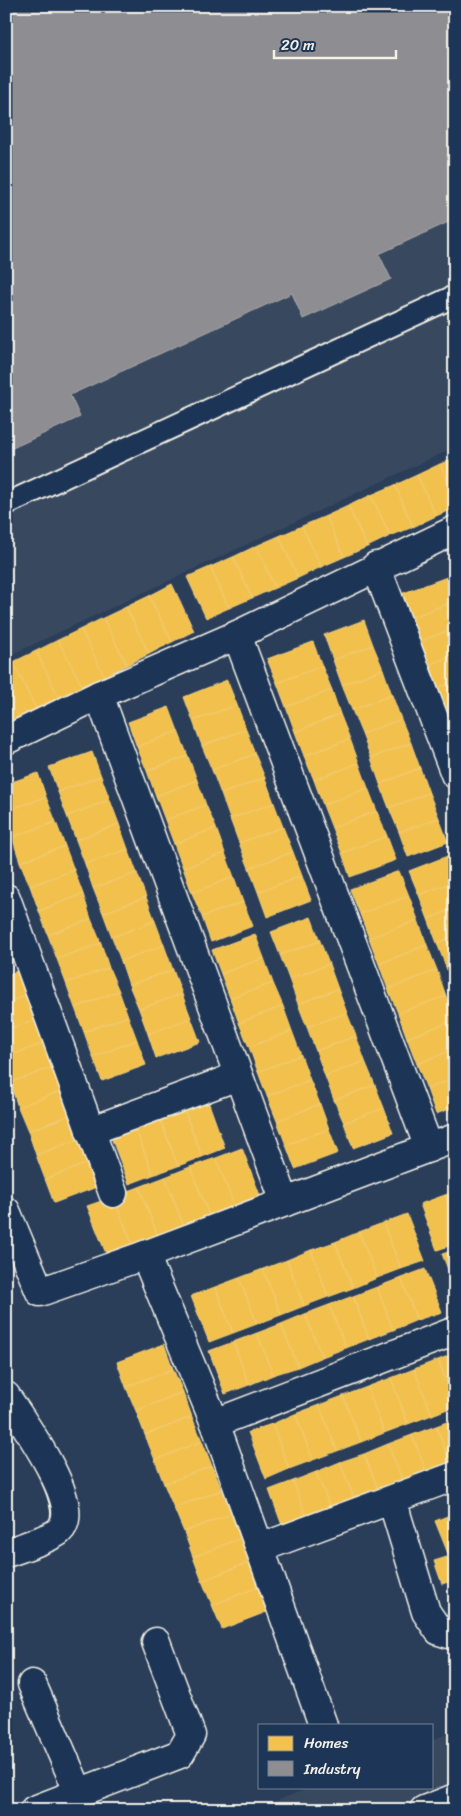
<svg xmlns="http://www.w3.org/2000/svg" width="461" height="1816" font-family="Sriracha,sans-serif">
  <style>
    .built { fill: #39485e }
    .homes { fill: #f2c14e; stroke: #f3cf7c }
    .industry { fill: #8d8d92; stroke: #acabac }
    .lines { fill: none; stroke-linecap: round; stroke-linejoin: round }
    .lane-casing { stroke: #f4f1e8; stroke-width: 25 }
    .street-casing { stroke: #f4f1e8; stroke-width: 31 }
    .lane { stroke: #1d3557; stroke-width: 21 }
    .street { stroke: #1d3557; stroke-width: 28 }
  </style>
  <rect width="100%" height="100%" fill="#2a3e5a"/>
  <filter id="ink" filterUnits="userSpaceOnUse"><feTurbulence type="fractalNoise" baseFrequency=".02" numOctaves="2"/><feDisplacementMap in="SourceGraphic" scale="10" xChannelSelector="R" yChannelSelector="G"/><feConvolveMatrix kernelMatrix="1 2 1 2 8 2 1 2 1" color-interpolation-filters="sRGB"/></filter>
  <g filter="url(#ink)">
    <g class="built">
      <path d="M6 6H455V447L6 657Z"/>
      <path d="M455 1731V1810H255L311 1787H432V1740Z"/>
    </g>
    <g class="homes">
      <path d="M455 458V496L440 464Z"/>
      <path d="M440 464 455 496V508L436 516 417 475Z"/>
      <path d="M417 475 436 516 413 527 395 485Z"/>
      <path d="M395 485 413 527 390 536 371 495Z"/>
      <path d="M371 495 390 536 367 547 348 506Z"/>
      <path d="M348 506 367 547 344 557 326 516Z"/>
      <path d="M326 516 344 557 321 567 302 526Z"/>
      <path d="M302 526 321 567 298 578 279 536Z"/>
      <path d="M279 536 298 578 275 588 256 546Z"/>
      <path d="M256 546 275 588 252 598 233 557Z"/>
      <path d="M233 557 252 598 229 608 210 567Z"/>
      <path d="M210 567 229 608 206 618 187 577Z"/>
      <path d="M447 577 455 601 410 618 401 594Z"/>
      <path d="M172 584 194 631 172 642 149 596Z"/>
      <path d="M149 596 172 642 149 654 126 607Z"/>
      <path d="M455 601V628L419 642 410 618Z"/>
      <path d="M126 607 149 654 127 665 103 618Z"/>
      <path d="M103 618 127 665 104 676 81 629Z"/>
      <path d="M364 620 373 645 333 660 324 635Z"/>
      <path d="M455 628V655L428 665 419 642Z"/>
      <path d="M81 629 104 676 82 686 58 640Z"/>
      <path d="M58 640 82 686 59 698 36 651Z"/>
      <path d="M313 642 322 666 277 683 267 659Z"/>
      <path d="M373 645 383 669 342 685 333 660Z"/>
      <path d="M36 651 59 698 36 709 13 662Z"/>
      <path d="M455 655V682L437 688 428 665Z"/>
      <path d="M13 662 36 709 13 720 6 705V665Z"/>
      <path d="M322 666 332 690 286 707 277 683Z"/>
      <path d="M383 669 392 695 352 710 342 685Z"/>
      <path d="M227 680 237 705 193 721 184 697Z"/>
      <path d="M455 682V709L446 712 437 688Z"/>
      <path d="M332 690 340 714 295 732 286 707Z"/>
      <path d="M392 695 401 719 362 734 352 710Z"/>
      <path d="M237 705 246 729 202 746 193 721Z"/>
      <path d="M169 707 178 731 137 747 128 722Z"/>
      <path d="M455 709V735L446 712Z"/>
      <path d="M340 714 350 739 304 756 295 732Z"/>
      <path d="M401 719 411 743 371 758 362 734Z"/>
      <path d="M246 729 255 754 212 770 202 746Z"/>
      <path d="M178 731 188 756 147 771 137 747Z"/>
      <path d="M350 739 359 763 314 780 304 756Z"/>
      <path d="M411 743 420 768 380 784 371 758Z"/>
      <path d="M92 752 101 776 58 792 49 767Z"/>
      <path d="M255 754 265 778 221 794 212 770Z"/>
      <path d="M188 756 197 780 156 796 147 771Z"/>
      <path d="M359 763 368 788 323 805 314 780Z"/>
      <path d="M420 768 429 793 389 808 380 784Z"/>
      <path d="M38 773 46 797 6 811V784Z"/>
      <path d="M101 776 110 800 67 816 58 792Z"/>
      <path d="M265 778 274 803 230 819 221 794Z"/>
      <path d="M197 780 206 805 165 820 156 796Z"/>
      <path d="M368 788 377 811 332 828 323 805Z"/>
      <path d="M429 793 439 818 399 832 389 808Z"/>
      <path d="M46 797 56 822 12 837 6 822V811Z"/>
      <path d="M110 800 119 824 76 840 67 816Z"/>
      <path d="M274 803 283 827 239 843 230 819Z"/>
      <path d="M206 805 216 828 174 844 165 820Z"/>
      <path d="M377 811 387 836 342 853 332 828Z"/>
      <path d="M439 818 448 842 408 857 399 832Z"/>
      <path d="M56 822 65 846 20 862 12 837Z"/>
      <path d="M119 824 128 849 85 864 76 840Z"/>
      <path d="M283 827 293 852 249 868 239 843Z"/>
      <path d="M216 828 225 853 183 868 174 844Z"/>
      <path d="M387 836 396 860 350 877 342 853Z"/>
      <path d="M65 846 74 870 30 886 20 862Z"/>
      <path d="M128 849 137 873 93 888 85 864Z"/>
      <path d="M293 852 302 876 258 892 249 868Z"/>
      <path d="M225 853 234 877 192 893 183 868Z"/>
      <path d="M450 855 455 866V881L419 895 409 871Z"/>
      <path d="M74 870 83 894 39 911 30 886Z"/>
      <path d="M399 871 409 896 360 914 350 889Z"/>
      <path d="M137 873 146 897 103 913 93 888Z"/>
      <path d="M302 876 311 900 267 917 258 892Z"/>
      <path d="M234 877 243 902 202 917 192 893Z"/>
      <path d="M455 881V908L428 919 419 895Z"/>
      <path d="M83 894 91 919 48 935 39 911Z"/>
      <path d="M409 896 418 920 369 938 360 914Z"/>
      <path d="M146 897 155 921 112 937 103 913Z"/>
      <path d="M243 902 253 926 211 942 202 917Z"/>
      <path d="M455 908V936L437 943 428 919Z"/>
      <path d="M311 917 320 941 280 955 271 932Z"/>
      <path d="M91 919 101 943 57 959 48 935Z"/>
      <path d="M418 920 427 945 379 964 369 938Z"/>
      <path d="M155 921 164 945 121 961 112 937Z"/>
      <path d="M255 934 264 958 221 974 212 950Z"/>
      <path d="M455 936V964L446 967 437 943Z"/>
      <path d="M320 941 329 964 289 979 280 955Z"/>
      <path d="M101 943 109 968 66 983 57 959Z"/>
      <path d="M164 945 173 970 129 985 121 961Z"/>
      <path d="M427 945 437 970 388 989 379 964Z"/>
      <path d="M264 958 273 983 230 998 221 974Z"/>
      <path d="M329 964 338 989 298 1004 289 979Z"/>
      <path d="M455 964V991L446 967Z"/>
      <path d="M26 968 34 992 6 1003V975Z"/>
      <path d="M109 968 119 991 75 1008 66 983Z"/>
      <path d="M173 970 182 994 139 1009 129 985Z"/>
      <path d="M437 970 446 996 398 1013 388 989Z"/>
      <path d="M273 983 283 1006 239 1023 230 998Z"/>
      <path d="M338 989 347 1013 307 1027 298 1004Z"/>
      <path d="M119 991 128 1016 84 1032 75 1008Z"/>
      <path d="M34 992 44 1016 6 1030V1003Z"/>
      <path d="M182 994 191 1018 148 1034 139 1009Z"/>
      <path d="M446 996 455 1020 407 1038 398 1013Z"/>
      <path d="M283 1006 292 1031 249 1047 239 1023Z"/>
      <path d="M347 1013 356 1036 316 1051 307 1027Z"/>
      <path d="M44 1016 52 1040 6 1057V1030Z"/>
      <path d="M128 1016 137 1040 93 1057 84 1032Z"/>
      <path d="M191 1018 200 1042 156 1058 148 1034Z"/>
      <path d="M455 1020V1049L417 1064 407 1038Z"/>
      <path d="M292 1031 301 1055 258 1072 249 1047Z"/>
      <path d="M356 1036 365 1061 325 1076 316 1051Z"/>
      <path d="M52 1040 61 1064 10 1083 6 1073V1057Z"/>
      <path d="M137 1040 146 1065 102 1081 93 1057Z"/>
      <path d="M455 1049V1078L427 1089 417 1064Z"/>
      <path d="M301 1055 310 1080 267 1096 258 1072Z"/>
      <path d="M365 1061 375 1085 334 1100 325 1076Z"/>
      <path d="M61 1064 70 1088 18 1107 10 1083Z"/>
      <path d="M455 1078V1107L436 1114 427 1089Z"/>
      <path d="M310 1080 320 1104 277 1121 267 1096Z"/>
      <path d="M375 1085 384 1108 344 1123 334 1100Z"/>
      <path d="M70 1088 79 1112 28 1131 18 1107Z"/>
      <path d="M208 1101 225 1148 202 1157 184 1110Z"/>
      <path d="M320 1104 329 1129 286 1145 277 1121Z"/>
      <path d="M384 1108 393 1133 353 1148 344 1123Z"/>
      <path d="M184 1110 202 1157 178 1166 160 1119Z"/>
      <path d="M79 1112 88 1136 36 1155 28 1131Z"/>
      <path d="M160 1119 178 1166 153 1175 135 1128Z"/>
      <path d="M135 1128 153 1175 129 1184 111 1137Z"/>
      <path d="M329 1129 338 1153 295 1169 286 1145Z"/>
      <path d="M88 1136 97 1160 45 1179 36 1155Z"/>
      <path d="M242 1148 261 1198 235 1208 216 1158Z"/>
      <path d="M216 1158 235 1208 210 1217 190 1167Z"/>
      <path d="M97 1160 105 1184 54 1203 45 1179Z"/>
      <path d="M190 1167 210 1217 184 1227 165 1177Z"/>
      <path d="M165 1177 184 1227 158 1237 139 1187Z"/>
      <path d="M139 1187 158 1237 133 1246 113 1197Z"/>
      <path d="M455 1192V1221L445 1195Z"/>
      <path d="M445 1195 455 1221V1244L437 1250 420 1204Z"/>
      <path d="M113 1197 133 1246 107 1256 87 1206Z"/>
      <path d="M407 1214 425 1261 401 1269 383 1223Z"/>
      <path d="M383 1223 401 1269 377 1278 359 1232Z"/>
      <path d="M359 1232 377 1278 353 1288 335 1242Z"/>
      <path d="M335 1242 353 1288 328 1297 311 1250Z"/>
      <path d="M311 1250 328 1297 304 1306 287 1260Z"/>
      <path d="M455 1250V1287L442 1254Z"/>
      <path d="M287 1260 304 1306 281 1315 263 1269Z"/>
      <path d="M263 1269 281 1315 257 1324 239 1278Z"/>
      <path d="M425 1269 442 1312 417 1320 401 1278Z"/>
      <path d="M239 1278 257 1324 233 1333 215 1287Z"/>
      <path d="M401 1278 417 1320 393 1330 377 1287Z"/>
      <path d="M215 1287 233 1333 209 1342 191 1296Z"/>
      <path d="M377 1287 393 1330 369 1339 353 1296Z"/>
      <path d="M353 1296 369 1339 346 1348 329 1305Z"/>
      <path d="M329 1305 346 1348 322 1357 305 1314Z"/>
      <path d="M305 1314 322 1357 298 1367 281 1324Z"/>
      <path d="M281 1324 298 1367 273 1375 257 1333Z"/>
      <path d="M257 1333 273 1375 249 1385 233 1342Z"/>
      <path d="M233 1342 249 1385 225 1394 209 1351Z"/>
      <path d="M164 1344 173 1369 126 1387 117 1362Z"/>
      <path d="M455 1353V1403L438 1360Z"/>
      <path d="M438 1360 455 1406 432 1415 414 1369Z"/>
      <path d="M173 1369 183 1392 136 1411 126 1387Z"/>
      <path d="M414 1369 432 1415 408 1424 391 1378Z"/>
      <path d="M391 1378 408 1424 384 1433 367 1387Z"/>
      <path d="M367 1387 384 1433 361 1442 343 1396Z"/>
      <path d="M183 1392 192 1417 145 1435 136 1411Z"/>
      <path d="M343 1396 361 1442 337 1451 319 1405Z"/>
      <path d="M319 1405 337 1451 313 1460 295 1414Z"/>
      <path d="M295 1414 313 1460 289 1469 272 1424Z"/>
      <path d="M192 1417 202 1441 155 1460 145 1435Z"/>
      <path d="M455 1419V1471L454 1472 436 1426Z"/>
      <path d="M272 1424 289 1469 266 1479 248 1432Z"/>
      <path d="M436 1426 454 1472 430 1481 412 1435Z"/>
      <path d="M412 1435 430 1481 406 1490 388 1444Z"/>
      <path d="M202 1441 212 1466 164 1484 155 1460Z"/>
      <path d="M388 1444 406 1490 382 1499 364 1454Z"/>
      <path d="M364 1454 382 1499 358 1509 340 1462Z"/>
      <path d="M340 1462 358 1509 334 1517 316 1472Z"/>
      <path d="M212 1466 222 1490 174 1508 164 1484Z"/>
      <path d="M316 1472 334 1517 310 1527 293 1481Z"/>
      <path d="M293 1481 310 1527 286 1536 269 1490Z"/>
      <path d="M222 1490 231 1514 184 1532 174 1508Z"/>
      <path d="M455 1513V1571L435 1521Z"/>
      <path d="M231 1514 241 1538 193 1557 184 1532Z"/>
      <path d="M241 1538 250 1562 202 1581 193 1557Z"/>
      <path d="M447 1557 455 1580 442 1584 434 1561Z"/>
      <path d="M250 1562 259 1587 212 1605 202 1581Z"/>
      <path d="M259 1587 269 1611 222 1629 212 1605Z"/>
    </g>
    <path class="industry" d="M6 6H455V219L379 254 391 279 303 319 292 293 70 395 80 417 6 451Z"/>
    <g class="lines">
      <defs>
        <path id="lane" d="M6 504 455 296"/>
        <g id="street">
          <path d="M376 566 455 774"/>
          <path d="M237 635 429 1148"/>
          <path d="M99 695 285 1202"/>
          <path d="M6 740 99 695 237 635 455 530"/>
          <path d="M6 898 113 1193"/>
          <path d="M90 1131 238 1076"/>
          <path d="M6 1211 40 1292 145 1255 455 1138"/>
          <path d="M145 1255 215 1423 323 1725"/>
          <path d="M6 1396C21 1420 86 1506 59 1531 51 1538 18 1549 6 1553"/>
          <path d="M215 1423 455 1331"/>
          <path d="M392 1500 426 1612 439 1631 455 1636"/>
          <path d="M260 1548 455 1476"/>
          <path d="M32 1684 79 1793"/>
          <path d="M34 1810 180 1754 191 1735 156 1642"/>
          <path d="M424 1810 455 1798"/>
        </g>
      </defs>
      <use href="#lane" class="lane-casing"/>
      <use href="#street" class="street-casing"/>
      <use href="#lane" class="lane"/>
      <use href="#street" class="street"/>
    </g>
  </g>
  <rect width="461" height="1816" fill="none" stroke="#1d3557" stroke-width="25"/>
  <rect x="12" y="12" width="436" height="1791" fill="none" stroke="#f4f1e8" stroke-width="2" filter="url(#ink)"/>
  <rect x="258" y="1724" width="175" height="65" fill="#1d3557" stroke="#738091"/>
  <rect x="268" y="1736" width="25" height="15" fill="#f2c14e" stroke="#738091"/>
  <text x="304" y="1748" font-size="15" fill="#f4f1e8">Homes</text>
  <rect x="268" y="1761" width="25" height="15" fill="#8d8d92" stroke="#738091"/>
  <text x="304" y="1774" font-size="15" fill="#f4f1e8">Industry</text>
  <path d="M274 50v8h122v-8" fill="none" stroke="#f4f1e8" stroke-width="2.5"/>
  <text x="281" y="50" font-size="15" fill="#f4f1e8" stroke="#1d3557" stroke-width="4" paint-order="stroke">20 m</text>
</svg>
